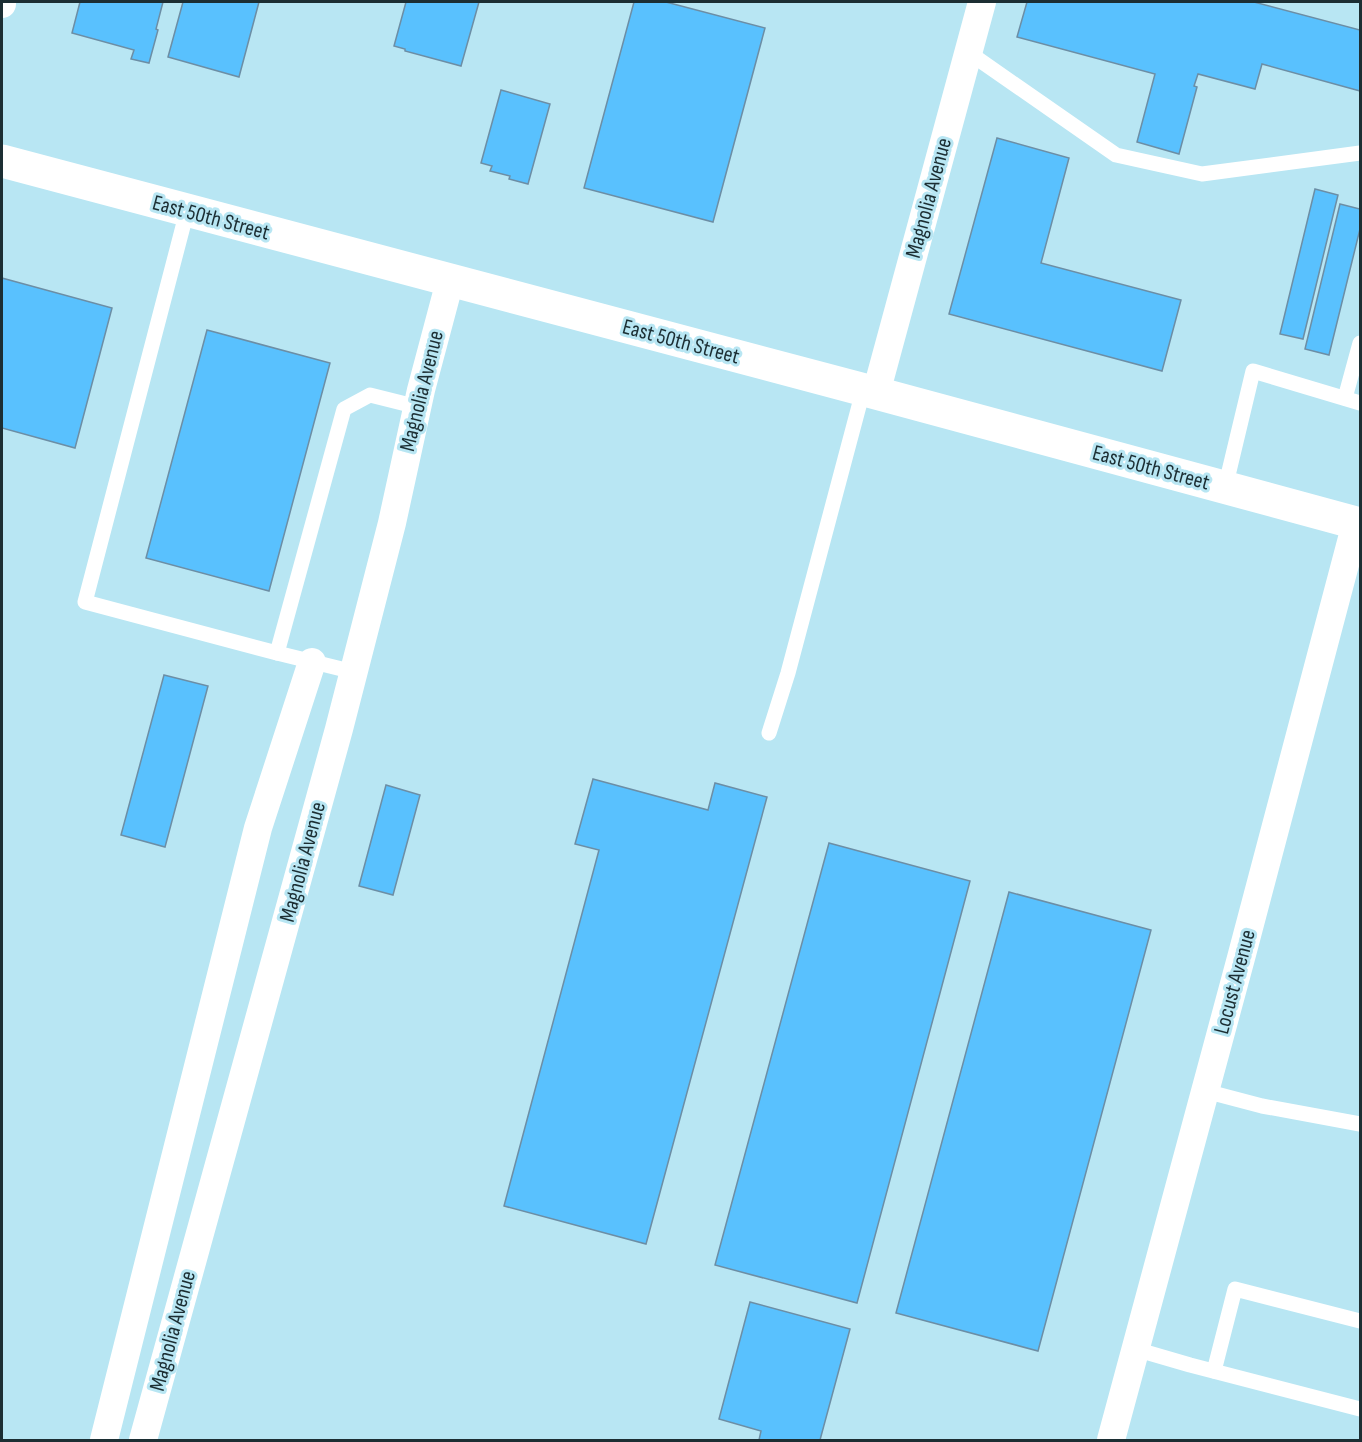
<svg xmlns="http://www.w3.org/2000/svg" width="1362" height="1442" font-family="'Sofia Sans Condensed',sans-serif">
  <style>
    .building { fill: #59c1fe; stroke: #6c8ea5; stroke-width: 1.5 }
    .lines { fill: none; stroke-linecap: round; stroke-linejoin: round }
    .service { stroke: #fff; stroke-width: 15 }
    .minor { stroke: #fff; stroke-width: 28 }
    .secondary { stroke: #fff; stroke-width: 33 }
    .labels { text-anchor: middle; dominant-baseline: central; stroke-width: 6; stroke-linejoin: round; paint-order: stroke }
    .street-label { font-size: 22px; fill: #1c2e33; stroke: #b8e6f3 }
  </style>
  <rect width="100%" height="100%" fill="#b8e6f3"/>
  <g class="building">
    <path d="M80 2H163L156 29 158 30 149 63 131 59 134 50 72 33Z"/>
    <path d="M183 2H259L239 77 168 57Z"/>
    <path d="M406 2H479L461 66 405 51V49L394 46Z"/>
    <path d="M634 2H666L765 28 713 222 584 188Z"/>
    <path d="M1027 2H1254L1360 30V91L1262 64 1255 89 1198 74 1194 86 1197 87 1179 154 1137 142 1155 74 1017 37Z"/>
    <path d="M501 90 550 104 528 184 509 179 510 176 490 171 492 166 481 163Z"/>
    <path d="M997 138 1069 158 1041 263 1181 300 1162 371 949 314Z"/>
    <path d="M1315 189 1338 195 1303 339 1280 334Z"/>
    <path d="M1340 204 1360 209V229L1329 355 1305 349Z"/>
    <path d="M2 278 112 308 75 448 2 428Z"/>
    <path d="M207 330 330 363 269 591 146 558Z"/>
    <path d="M164 675 208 686 165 847 121 835Z"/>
    <path d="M593 779 708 810 715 783 767 797 646 1244 504 1206 599 850 575 844Z"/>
    <path d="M386 785 420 795 393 895 359 886Z"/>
    <path d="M829 843 970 881 857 1303 715 1265Z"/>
    <path d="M1009 892 1151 930 1038 1351 896 1313Z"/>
    <path d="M750 1302 850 1329 820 1440H759L761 1431 719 1419Z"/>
  </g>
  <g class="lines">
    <g class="service">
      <path d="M968 52 1116 155 1202 174 1360 153"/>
      <path d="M187 211 85 602 277 653"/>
      <path d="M1345 398 1360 343"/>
      <path d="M1225 488 1253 371 1360 403"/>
      <path d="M354 672 277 653 344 409 370 395 418 407"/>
      <path d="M769 733 788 673 863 391"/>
      <path d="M1205 1091 1262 1106 1360 1124"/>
      <path d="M1135 1349 1190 1365 1360 1409"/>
      <path d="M1214 1371 1235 1289 1360 1321"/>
    </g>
    <g class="minor">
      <path d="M2 4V2"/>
      <path d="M876 393 982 2"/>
      <path d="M104 1440 258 828 312 662"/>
      <path d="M143 1440 339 729 392 523 421 390 450 281"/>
      <path d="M1111 1440 1241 958 1356 523"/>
    </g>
    <path class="secondary" d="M2 161 876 393 1360 524"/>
  </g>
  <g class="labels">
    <g class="street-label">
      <text transform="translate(929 198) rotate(-75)">Magnolia Avenue</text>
      <text transform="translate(211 218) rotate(15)">East 50th Street</text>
      <text transform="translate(681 342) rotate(15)">East 50th Street</text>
      <text transform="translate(422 391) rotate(-76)">Magnolia Avenue</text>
      <text transform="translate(1151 468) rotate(15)">East 50th Street</text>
      <text transform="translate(303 862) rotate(-75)">Magnolia Avenue</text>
      <text transform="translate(1235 982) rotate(-75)">Locust Avenue</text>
      <text transform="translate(173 1331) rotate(-75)">Magnolia Avenue</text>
    </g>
  </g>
  <rect width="1362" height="1442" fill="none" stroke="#1c2e33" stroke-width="6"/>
</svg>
